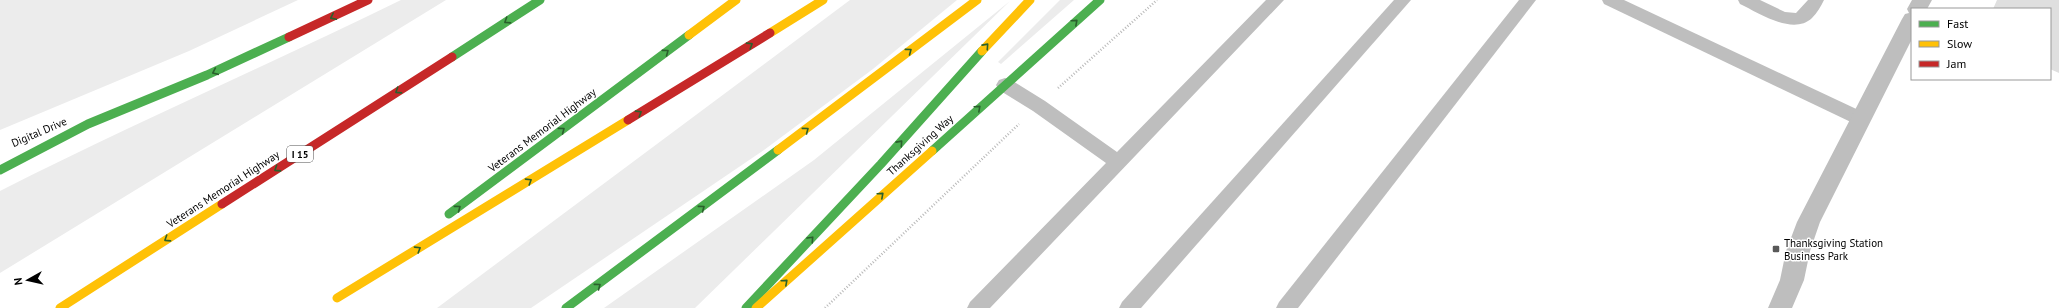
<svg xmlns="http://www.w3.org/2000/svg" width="2059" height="308" font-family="'PT Sans',sans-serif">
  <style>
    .green { fill: #ececec }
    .building { fill: #dfdfdf }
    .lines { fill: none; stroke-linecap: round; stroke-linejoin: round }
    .path { stroke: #b9b9b9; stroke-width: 2.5; stroke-dasharray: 1 2; stroke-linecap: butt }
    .lane { fill: #bebebe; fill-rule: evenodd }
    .street { fill: #bebebe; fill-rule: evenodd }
    .fast { stroke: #4caf50; stroke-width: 9 }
    .slow { stroke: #ffc107; stroke-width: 9 }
    .jam { stroke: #c62828; stroke-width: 9 }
    .oneway { stroke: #2a602c }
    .poi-dot { fill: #595959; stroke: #fff; stroke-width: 1.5 }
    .labels { text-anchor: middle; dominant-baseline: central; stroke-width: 3; stroke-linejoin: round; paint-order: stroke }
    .shield { fill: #fff; stroke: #4c4c4c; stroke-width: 1 }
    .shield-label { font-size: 10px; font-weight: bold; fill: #000 }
    .street-label { font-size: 11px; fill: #000; stroke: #fff }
    .poi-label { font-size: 11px; fill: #000; stroke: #fff; text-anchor: start }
  </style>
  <rect width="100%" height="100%" fill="#fff"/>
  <g class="green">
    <path d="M0 0H298L189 51 0 130Z"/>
    <path d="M401 0H446L0 273V191C132 124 268 65 401 0Z"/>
    <path d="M850 0H957L873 69 764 150 531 308H437Z"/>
    <path d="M1060 0H1074L1001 64 998 62Z"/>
    <path d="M1010 1 695 308H604L814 160Z"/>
  </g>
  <path class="building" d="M1997 0H2059V73L2050 69V9H1993Z"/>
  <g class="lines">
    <g class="path">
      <path d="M1058 88 1157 0"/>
      <path d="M825 308 1019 124"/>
    </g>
    <g class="lane">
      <path d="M1266 0H1284L990 308H967L970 302 1106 163 1033 111 999 90 996 85 999 80 1005 78 1011 80 1045 101 1117 152Z"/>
      <path d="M1394 0H1411L1141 308H1119L1122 302Z"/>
      <path d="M1519 0H1536L1298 308H1276L1279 302Z"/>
      <path d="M1602 0H1624L1867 114 1870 119 1867 124 1861 126 1855 124 1604 4Z"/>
      <path d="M1738 0H1760L1785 12 1796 13 1808 0H1824C1821 6 1817 13 1812 18 1793 36 1759 13 1740 4Z"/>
    </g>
    <path class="street" d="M1912 0H1932L1927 9H1912V39L1820 222 1810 251 1804 280 1792 308H1768L1780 280 1786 251 1797 222 1902 19 1905 14 1909 13 1907 9Z"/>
    <g class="fast">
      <path d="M452 57 540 0"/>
      <path d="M932 151 1100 0"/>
      <path d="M0 170 88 124 207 75 289 37"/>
      <path d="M449 214 689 35"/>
      <path d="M566 308 778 150"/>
      <path d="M746 308 881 164 982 51"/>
    </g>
    <g class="slow">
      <path d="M770 33 823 0"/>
      <path d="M689 35 736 0"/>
      <path d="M982 51 1030 0"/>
      <path d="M778 150 977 0"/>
      <path d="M337 298 628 120"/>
      <path d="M60 308 222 204"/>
      <path d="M756 308 932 151"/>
    </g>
    <g class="jam">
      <path d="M289 37 368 0"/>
      <path d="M628 120 770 33"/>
      <path d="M222 204 452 57"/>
    </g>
  </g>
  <defs><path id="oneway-chevron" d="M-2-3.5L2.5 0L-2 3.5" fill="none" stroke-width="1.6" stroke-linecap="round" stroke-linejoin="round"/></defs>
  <g class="oneway">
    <use href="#oneway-chevron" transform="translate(333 17) rotate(154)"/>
    <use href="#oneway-chevron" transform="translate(507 21) rotate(147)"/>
    <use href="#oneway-chevron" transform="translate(1075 22) rotate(-42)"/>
    <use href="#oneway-chevron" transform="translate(750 45) rotate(-32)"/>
    <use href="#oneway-chevron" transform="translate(986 46) rotate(-48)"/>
    <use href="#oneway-chevron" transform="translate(909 51) rotate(-37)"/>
    <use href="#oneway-chevron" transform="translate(666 52) rotate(-37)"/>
    <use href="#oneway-chevron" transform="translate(215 72) rotate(156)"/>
    <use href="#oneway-chevron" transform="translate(398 91) rotate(147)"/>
    <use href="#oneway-chevron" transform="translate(978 108) rotate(-42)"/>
    <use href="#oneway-chevron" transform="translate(639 113) rotate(-32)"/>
    <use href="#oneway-chevron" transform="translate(562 130) rotate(-37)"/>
    <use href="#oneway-chevron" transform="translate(806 130) rotate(-37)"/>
    <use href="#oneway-chevron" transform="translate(900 143) rotate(-48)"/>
    <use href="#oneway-chevron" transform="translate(277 169) rotate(147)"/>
    <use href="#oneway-chevron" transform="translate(529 181) rotate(-32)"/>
    <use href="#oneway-chevron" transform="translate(881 195) rotate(-42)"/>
    <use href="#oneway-chevron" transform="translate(458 208) rotate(-37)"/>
    <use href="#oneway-chevron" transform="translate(702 208) rotate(-37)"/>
    <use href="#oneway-chevron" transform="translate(167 239) rotate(147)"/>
    <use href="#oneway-chevron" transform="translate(811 239) rotate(-47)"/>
    <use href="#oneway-chevron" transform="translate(418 249) rotate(-32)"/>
    <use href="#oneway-chevron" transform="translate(785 282) rotate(-42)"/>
    <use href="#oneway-chevron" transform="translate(598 286) rotate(-37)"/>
  </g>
  <rect class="poi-dot" x="1772" y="245" width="8" height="8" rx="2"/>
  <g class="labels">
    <rect class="shield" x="287" y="146" width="26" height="16" rx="3"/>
    <g class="shield-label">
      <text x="300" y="154">I 15</text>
    </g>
    <g class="street-label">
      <text transform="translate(542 130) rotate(-37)">Veterans Memorial Highway</text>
      <text transform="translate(39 132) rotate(-23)">Digital Drive</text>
      <text transform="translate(920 145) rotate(-42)">Thanksgiving Way</text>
      <text transform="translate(223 189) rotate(-33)">Veterans Memorial Highway</text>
    </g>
    <g class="poi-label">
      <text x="1784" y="243">Thanksgiving Station<tspan x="1784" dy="13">Business Park</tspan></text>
    </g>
  </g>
  <rect x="1911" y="8" width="140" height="72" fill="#ffffff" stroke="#999999"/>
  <rect x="1919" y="21" width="20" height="6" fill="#4caf50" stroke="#999999"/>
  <text x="1947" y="28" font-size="12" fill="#000000">Fast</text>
  <rect x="1919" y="41" width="20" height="6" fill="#ffc107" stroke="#999999"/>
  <text x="1947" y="48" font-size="12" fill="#000000">Slow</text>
  <rect x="1919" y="61" width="20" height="6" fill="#c62828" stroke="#999999"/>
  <text x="1947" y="68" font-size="12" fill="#000000">Jam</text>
  <g transform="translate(28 280) rotate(262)" stroke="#ffffff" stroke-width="3" paint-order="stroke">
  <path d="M0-3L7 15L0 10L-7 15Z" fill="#000000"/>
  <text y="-6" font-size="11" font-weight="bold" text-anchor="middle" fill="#000000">N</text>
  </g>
</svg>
